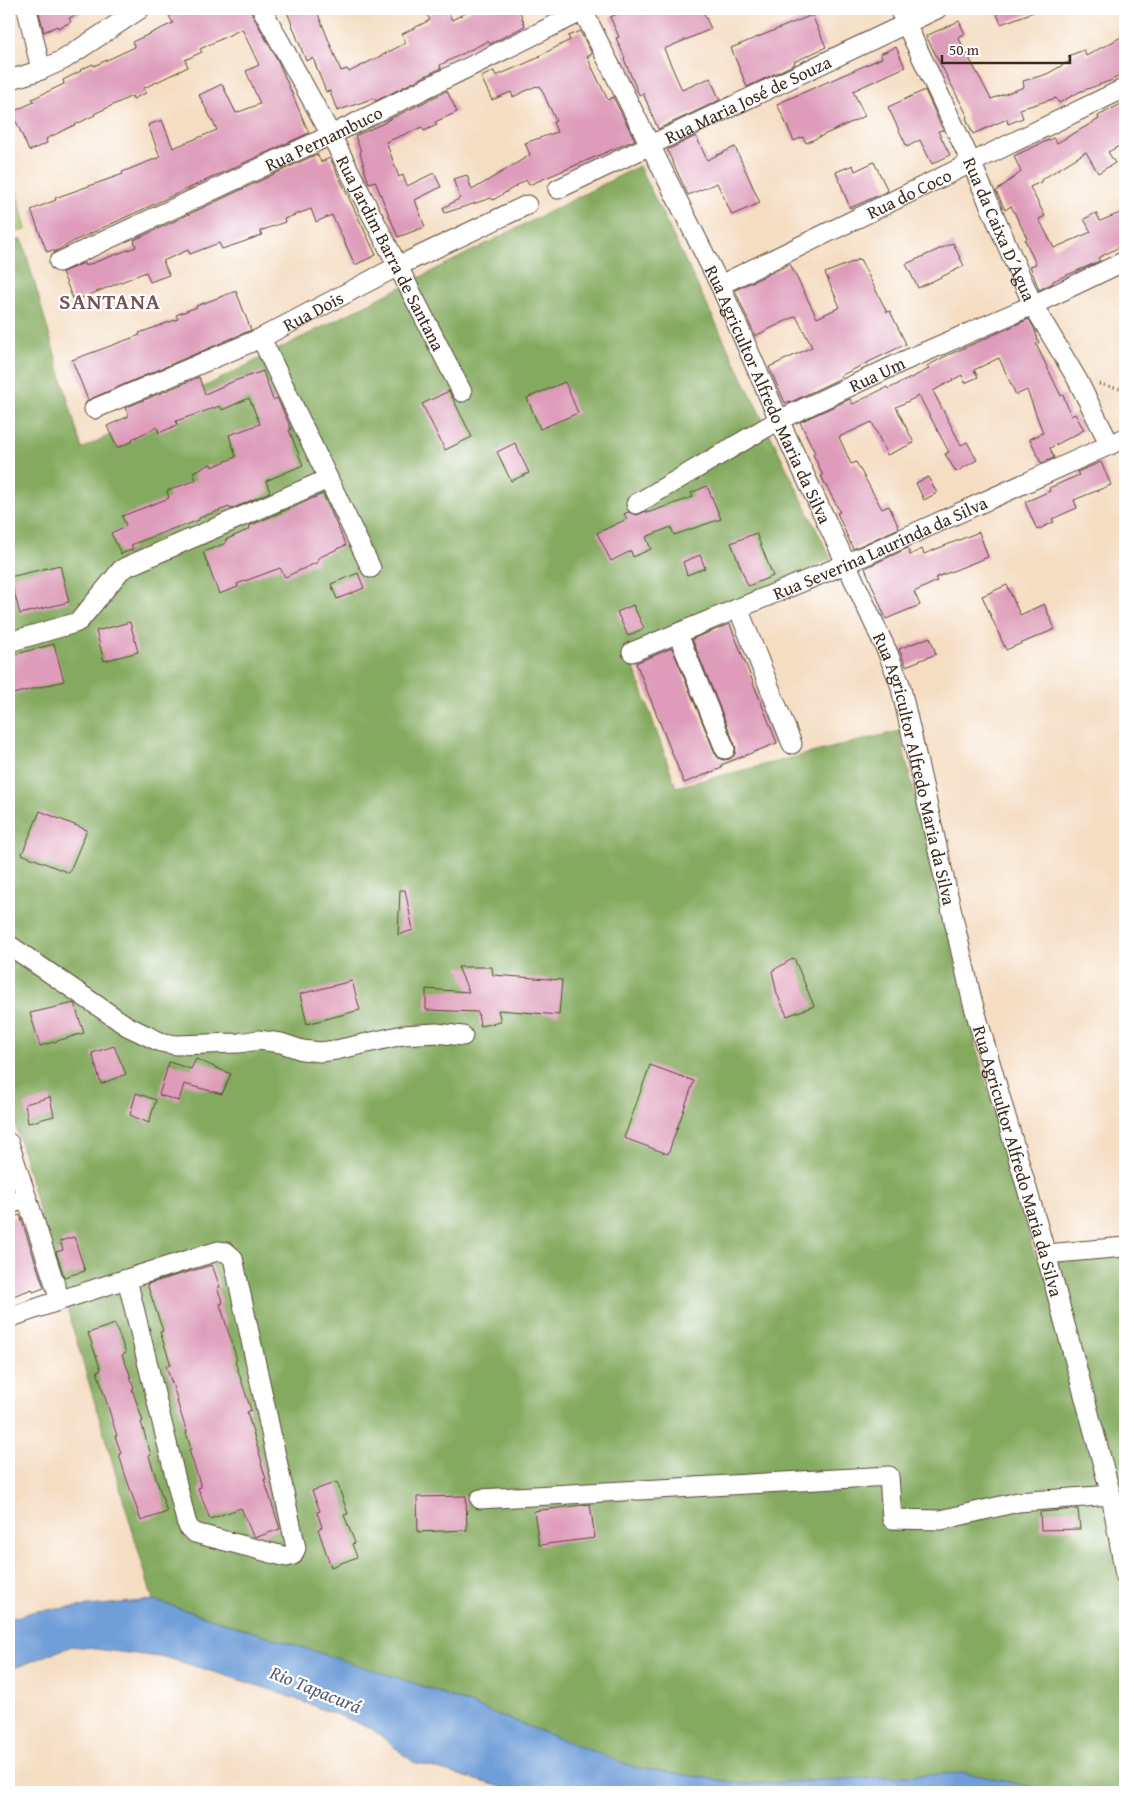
<svg xmlns="http://www.w3.org/2000/svg" width="1134" height="1801" font-family="'Gentium Book Plus',serif">
  <style>
    .green { fill: #a5c46b; stroke: #707744 }
    .forest { fill: #84aa5f; stroke: #606a3e }
    .water { fill: #6f9ed8; stroke: #55647b }
    .building { fill: #de9cba }
    .lines { fill: none; stroke-linecap: round; stroke-linejoin: round }
    .minor-casing { stroke: #574537; stroke-width: 21 }
    .path { stroke: #574537; stroke-width: 3; stroke-dasharray: 1 4; stroke-linecap: butt }
    .minor { stroke: #fff; stroke-width: 19 }
    .labels { text-anchor: middle; dominant-baseline: central; stroke-width: 4.5; stroke-linejoin: round; paint-order: stroke }
    .street-label { font-size: 18px; fill: #3b2a1e; stroke: #fff }
    .water-label { font-size: 19px; font-style: italic; fill: #525e72; stroke: #fff }
    .district-label { font-size: 22px; font-weight: bold; letter-spacing: 1px; fill: #745255; stroke: #fff }
  </style>
  <rect width="100%" height="100%" fill="#fff"/>
  <filter id="ink" filterUnits="userSpaceOnUse"><feTurbulence type="fractalNoise" baseFrequency=".02" numOctaves="2"/><feDisplacementMap in="SourceGraphic" scale="10" xChannelSelector="R" yChannelSelector="G"/><feConvolveMatrix kernelMatrix="1 2 1 2 8 2 1 2 1" color-interpolation-filters="sRGB"/></filter>
  <filter id="wash" filterUnits="userSpaceOnUse"><feTurbulence type="fractalNoise" baseFrequency=".0096" numOctaves="4" result="noise"/><feDisplacementMap in="SourceGraphic" scale="20" xChannelSelector="R" yChannelSelector="G"/><feGaussianBlur stdDeviation="1.12" result="paint"/><feColorMatrix in="noise" values="0 0 0 0 0 0 0 0 0 0 0 0 0 0 0 0 0 1.4 0 .05"/><feComposite in="paint" operator="in"/></filter>
  <g filter="url(#wash)">
    <rect width="100%" height="100%" fill="#f5ddc2"/>
    <path class="green" d="M9 157 26 230 9 233Z"/>
    <path class="forest" d="M639 166 831 559 627 647 676 787 899 731 976 1046 1035 1257 1125 1249V1792H1056L966 1773 746 1784 634 1767 423 1686 153 1600 53 1261 9 1102V242L22 239 82 449Z"/>
    <path class="water" d="M153 1600 414 1683 634 1767 746 1784 966 1773 1056 1792H519L413 1762 371 1728 269 1689 168 1658 72 1646 9 1670V1619L35 1611Z"/>
    <g id="blocks">
      <g class="building">
        <path d="M38 9H91L69 18 71 22 58 28 57 26 44 32Z"/>
        <path d="M185 9H249L278 61 309 133 74 241 54 252 53 250 47 252 31 210 56 200 55 198 123 174 122 172 160 157 148 125 162 120 173 148 217 130 199 95 222 84 236 113 260 104 246 71 259 65 242 29 200 49 202 52 185 60 188 67 144 88 146 93 133 99 132 96 94 114 95 115 46 139 47 143 29 151 12 112 34 102 32 99 64 84 63 80 81 71 80 70 93 64 94 66 135 47 132 42 173 23 169 16Z"/>
        <path d="M286 9H316L341 71 347 69 349 72 406 43 402 34 430 20 427 15 439 9H447L452 20 473 9H519L525 26 490 44 488 41 440 65 441 68 376 101 374 98 337 111 330 91 326 92 313 58 306 61Z"/>
        <path d="M629 9H702L711 29 664 49 682 90 710 78 720 100 658 129 643 93 639 95 624 59 625 58 616 38 619 37 610 17Z"/>
        <path d="M995 9H1039V10L1001 24Z"/>
        <path d="M812 15 826 47 794 62 795 64 747 87 731 48Z"/>
        <path d="M959 21 965 34 958 37 991 99 1024 87 1023 81 1047 74 1070 61 1068 56 1084 50 1086 56 1125 35V73L1110 81 1079 92 1059 103 1056 98 1020 109 1023 118 1008 124 1007 119 973 134 966 118 968 117 926 36Z"/>
        <path d="M580 31 592 54 587 57 608 100 613 97 635 140 529 185 526 180 493 200 491 198 445 213 443 208 460 198 453 179 467 175 472 190 530 155 525 143 557 132 553 122 556 121 540 86 537 87 536 86 513 97 511 92 492 100 481 77 494 71 496 76 540 57 539 56 570 40 568 36Z"/>
        <path d="M896 47 905 67 853 91 865 116 806 143 803 137 794 141 777 104 882 58 880 54Z"/>
        <path d="M925 90 943 130 938 131 950 155 932 164 920 140 907 147 888 107Z"/>
        <path d="M447 91 457 112 435 122 437 125 424 131 422 127 386 142 399 177 403 175 407 186 434 173 441 187 415 200 425 227 398 237 375 181 369 183 364 169H365L360 153 361 152 355 136 386 122V121Z"/>
        <path d="M1125 102V143L1108 152 1115 163 1098 173 1086 152 1041 180V182L1030 187 1045 216 1039 219 1054 248 1091 232 1084 219 1096 213 1100 221 1125 211V244L1098 258 1100 261 1053 281V283L1039 290 1030 266 1036 264 1025 240 1027 238 1011 206 1005 210 996 191 1021 172 1014 156 1053 138 1057 143 1099 119 1098 116Z"/>
        <path d="M696 136 707 160 735 147 760 203 732 215 717 183 688 195 667 150Z"/>
        <path d="M317 154 321 162 330 158 376 255 355 265 332 215 316 222 311 209 284 219 285 222 260 231 262 235 243 242 222 249 219 243 190 254 188 250 163 261 169 275 150 282 146 272 74 301 62 272 84 263 85 266 136 247 134 240Z"/>
        <path d="M874 162 888 191 850 208 836 172 853 165 855 171Z"/>
        <path d="M953 243 964 266 918 288 906 264Z"/>
        <path d="M860 259 887 312 890 311 906 344 840 376 841 378 791 402 790 401 785 403 769 367 812 347 796 316 755 336 735 290 790 264 817 318 840 307 825 273Z"/>
        <path d="M236 291 251 330 88 400 72 360 140 335 139 333 178 319 176 315 197 307 196 306Z"/>
        <path d="M1029 319 1034 328 1039 343 1036 344 1061 396 1063 395 1071 416 1075 414 1084 430 1050 448 1054 458 1041 463 1030 439 1043 433 1027 390 1016 395 999 358 974 370 978 377 965 383 962 375 933 391 961 445 967 442 977 460 956 472 945 454 949 452 919 396 896 407 914 443 887 455 872 422 839 437 851 464 856 462 882 509 889 506 899 528 853 549 837 513 840 512 821 476H823L813 454 815 453 800 422 850 399 853 404 887 387 888 389 929 369 927 366 946 356Z"/>
        <path d="M263 371 273 400 277 398 285 415 291 429 289 430 303 465 266 481 270 492 241 505 230 509 229 507 199 518V520L181 527 180 526 131 545 133 549 121 554 111 533 126 526 122 516 169 498 167 491 196 480 193 472 211 464 212 467 236 457 229 435 260 424 249 398 222 410 220 406 176 421 177 425 159 433 157 427 132 439 133 441 117 448 107 426 129 416 125 408 199 377 205 394 234 381Z"/>
        <path d="M565 382 578 413 540 429 527 398Z"/>
        <path d="M449 391 472 437 445 450 422 404Z"/>
        <path d="M515 443 529 473 511 481 497 452Z"/>
        <path d="M1101 462 1111 485 1074 500 1077 508 1052 519 1054 522 1037 530 1025 502 1050 491 1049 488 1079 475 1077 472Z"/>
        <path d="M928 477 937 493 924 500 916 483Z"/>
        <path d="M707 486 721 519 674 535 671 527 646 537 651 549 633 557 631 551 611 561 597 533 627 519 624 514 628 512 637 515 646 511 647 513 693 497 691 493Z"/>
        <path d="M323 494 346 545 318 558V562L285 577 280 568 237 584 238 587 219 594 203 552 226 543 225 540 250 529 249 526Z"/>
        <path d="M979 532 988 557 935 578 937 581 914 592 920 605 886 619 865 568 908 548 910 555 922 549 924 554Z"/>
        <path d="M756 533 773 576 748 586 731 543Z"/>
        <path d="M700 555 705 568 687 575 683 562Z"/>
        <path d="M60 565 69 602 20 614 10 577Z"/>
        <path d="M358 573 364 588 337 599 331 584Z"/>
        <path d="M1007 585 1020 615 1044 604 1055 629 1006 650 982 596Z"/>
        <path d="M633 605 644 628 628 636 617 612Z"/>
        <path d="M130 622 138 652 104 661 96 631Z"/>
        <path d="M730 624 777 743 721 765 722 768 684 783 636 663 672 648 715 753 718 758 723 760 730 759 734 756 736 751 735 745 692 639Z"/>
        <path d="M930 637 936 654 906 666 899 649Z"/>
        <path d="M54 644 64 681 9 695V656Z"/>
        <path d="M40 811 87 830 69 873 22 854Z"/>
        <path d="M400 890H405L413 930 398 935Z"/>
        <path d="M794 958 814 1006 787 1016 777 994 772 971Z"/>
        <path d="M458 967H492L493 975 562 980 559 1015 498 1010 501 1022 480 1026 478 1012 426 1010V989L469 992Z"/>
        <path d="M352 981 360 1010 307 1024 300 994Z"/>
        <path d="M74 1003 84 1033 40 1046 30 1013Z"/>
        <path d="M114 1046 126 1074 101 1084 92 1053Z"/>
        <path d="M196 1059 231 1074 222 1094 184 1084 179 1101 159 1095 169 1062 191 1069Z"/>
        <path d="M650 1065 694 1081 668 1154 624 1138Z"/>
        <path d="M136 1093 156 1100 149 1123 130 1115Z"/>
        <path d="M50 1097 54 1116 28 1123 25 1104Z"/>
        <path d="M20 1215 44 1288 33 1292 32 1289 13 1296 9 1284V1219Z"/>
        <path d="M74 1237 85 1271 64 1277 56 1252 63 1250 60 1241Z"/>
        <path d="M212 1265 220 1287 217 1288 223 1303 220 1304 237 1360 235 1361 251 1410 247 1412 262 1462 261 1463 266 1479H264L280 1529 257 1537 253 1536 241 1508 210 1519 198 1488 201 1487 189 1450 191 1449 186 1433H187L177 1401H178L166 1366 171 1365 160 1332 163 1331 147 1284Z"/>
        <path d="M115 1324 126 1353 122 1355 129 1372 134 1388 132 1389 143 1421 141 1422 151 1455 149 1456 167 1512 141 1521 124 1471 119 1454 121 1453 115 1436H117L97 1371 101 1370 88 1333Z"/>
        <path d="M337 1482 348 1514 344 1515 355 1543 352 1544 357 1557 331 1567 318 1529 322 1527 317 1512 320 1511 312 1491Z"/>
        <path d="M466 1496 467 1530 418 1532 417 1497Z"/>
        <path d="M590 1504 595 1538 539 1545 534 1511Z"/>
        <path d="M1078 1509 1080 1529 1041 1530 1040 1512Z"/>
      </g>
    </g>
  </g>
  <g filter="url(#ink)">
    <use href="#blocks" fill-opacity="0" stroke="#574537" stroke-width="1"/>
    <g class="lines">
      <defs>
        <g id="minor">
          <path d="M27 9 41 70"/>
          <path id="s1" d="M262 9 331 135 462 392"/>
          <path id="s2" d="M582 9 720 285 779 420 887 651 900 684 972 1000 1046 1254 1111 1495 1125 1575"/>
          <path id="s3" d="M899 9 971 162 1033 305 1077 379 1110 445"/>
          <path d="M9 80 41 70 63 60 140 9"/>
          <path id="s4" d="M558 189 937 9"/>
          <path id="s5" d="M59 262 331 135 587 9"/>
          <path id="s6" d="M720 285 1125 88"/>
          <path d="M261 338 371 568"/>
          <path id="s7" d="M94 409 261 338 398 266 527 205"/>
          <path id="s8" d="M636 504 779 420 904 361 1033 305 1125 261"/>
          <path d="M738 608 792 744"/>
          <path d="M678 634 725 749"/>
          <path d="M9 642 75 623 80 620 121 570 126 567 328 479"/>
          <path id="s9" d="M632 652 846 564 1125 438"/>
          <path d="M9 945 127 1026 160 1042 176 1045 239 1043 258 1040 281 1043 302 1050 320 1052 336 1050 403 1035 436 1033 463 1036"/>
          <path d="M9 1143 60 1300"/>
          <path d="M9 1205 26 1198"/>
          <path d="M1046 1254 1125 1247"/>
          <path d="M9 1318C78 1293 148 1272 218 1251L226 1252 233 1258 296 1548 293 1555 287 1557 195 1533 189 1528 186 1521 127 1279"/>
          <path d="M480 1499 889 1476 892 1519 941 1520 1018 1502 1111 1495"/>
        </g>
      </defs>
      <use href="#minor" class="minor-casing"/>
      <path class="path" d="M1099 384 1125 390"/>
      <use href="#minor" class="minor"/>
    </g>
  </g>
  <g class="labels">
    <g class="street-label">
      <text stroke="none"><textPath href="#s4" startOffset="210">Rua Maria José de Souza</textPath></text>
      <text stroke="none"><textPath href="#s5" startOffset="292">Rua Pernambuco</textPath></text>
      <text stroke="none"><textPath href="#s6" startOffset="210">Rua do Coco</textPath></text>
      <text stroke="none"><textPath href="#s3" startOffset="242">Rua da Caixa D´Agua</textPath></text>
      <text stroke="none"><textPath href="#s1" startOffset="276">Rua Jardim Barra de Santana</textPath></text>
      <text stroke="none"><textPath href="#s7" startOffset="240">Rua Dois</textPath></text>
      <text stroke="none"><textPath href="#s8" startOffset="274">Rua Um</textPath></text>
      <text stroke="none"><textPath href="#s2" startOffset="428">Rua Agricultor Alfredo Maria da Silva</textPath></text>
      <text stroke="none"><textPath href="#s9" startOffset="269">Rua Severina Laurinda da Silva</textPath></text>
      <text stroke="none"><textPath href="#s2" startOffset="832">Rua Agricultor Alfredo Maria da Silva</textPath></text>
      <text stroke="none"><textPath href="#s2" startOffset="1238">Rua Agricultor Alfredo Maria da Silva</textPath></text>
    </g>
    <g class="water-label">
      <text transform="translate(316 1689) rotate(22)">Rio Tapacurá</text>
    </g>
    <g class="district-label">
      <text x="110" y="301">SANTANA</text>
    </g>
  </g>
  <rect width="1134" height="1801" fill="none" stroke="#fff" stroke-width="30"/>
  <path d="M942 55v8h128v-8" fill="none" stroke="#3b2a1e" stroke-width="2.5"/>
  <text x="949" y="55" font-size="15" fill="#3b2a1e" stroke="#ffffff" stroke-width="4" paint-order="stroke">50 m</text>
</svg>
